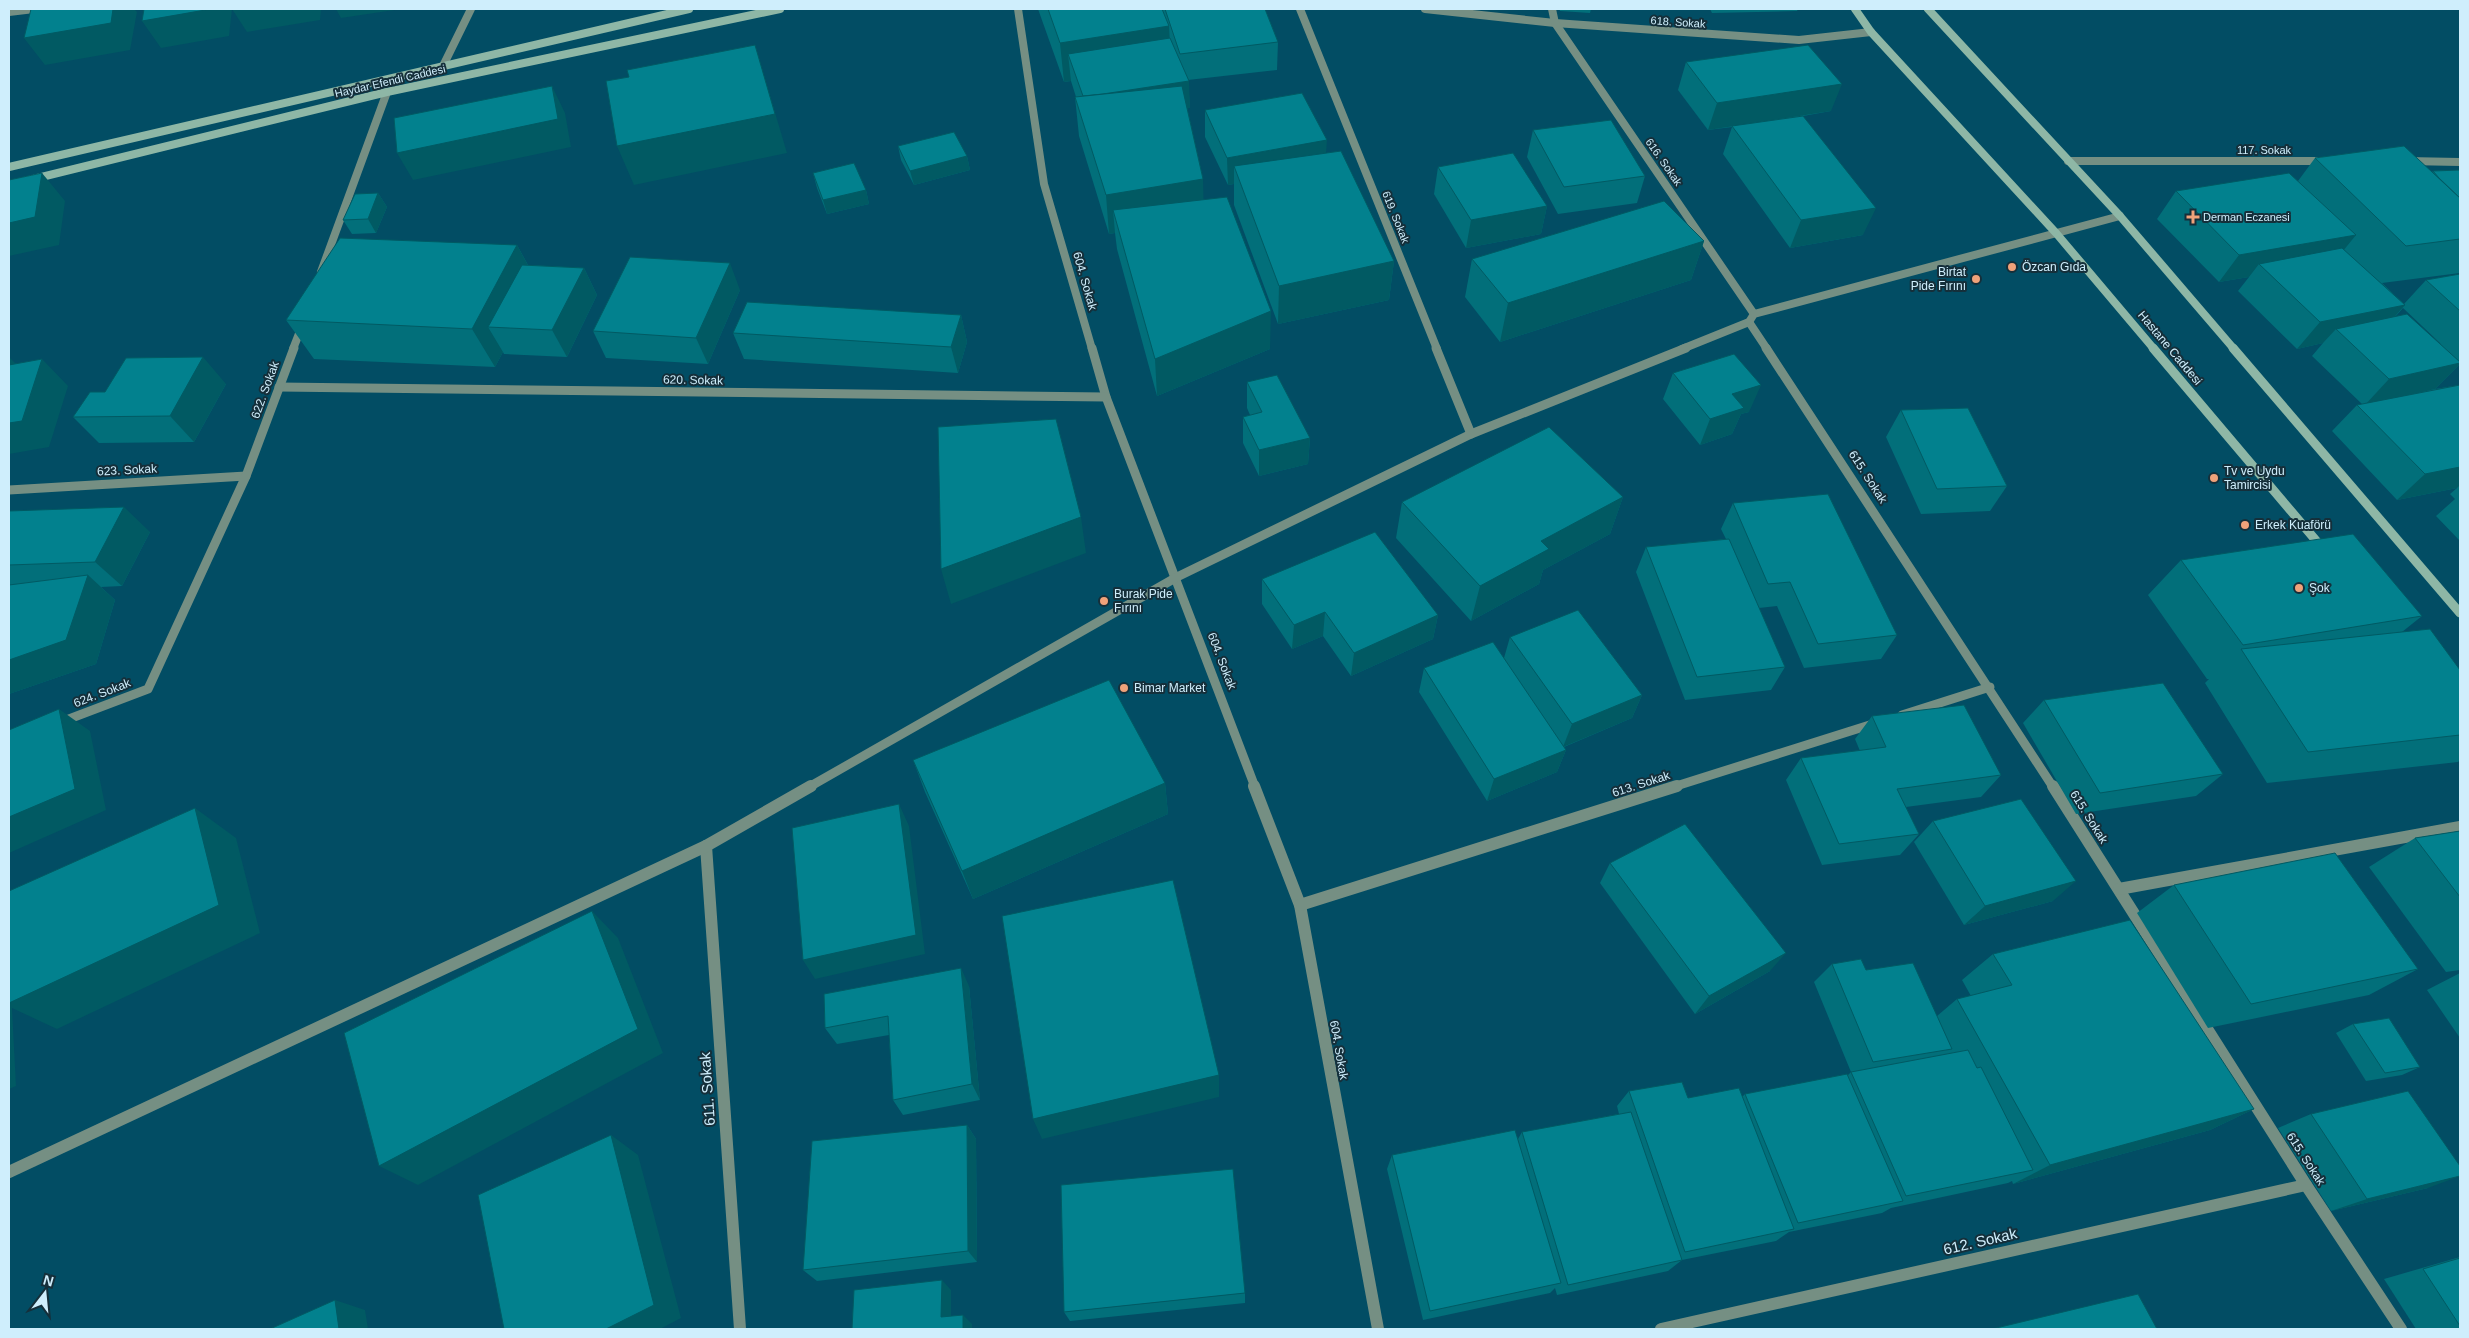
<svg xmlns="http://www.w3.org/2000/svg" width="2469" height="1338" font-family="Arial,sans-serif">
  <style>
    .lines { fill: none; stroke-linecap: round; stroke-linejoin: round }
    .minor-far2 { stroke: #758f83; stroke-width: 8 }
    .minor-far1 { stroke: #758f83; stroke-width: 9 }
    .minor { stroke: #758f83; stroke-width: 12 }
    .tertiary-far2 { stroke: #758f83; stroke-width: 8 }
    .tertiary-far1 { stroke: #758f83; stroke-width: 9 }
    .tertiary { stroke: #758f83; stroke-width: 12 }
    .secondary-far1 { stroke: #8eb7a6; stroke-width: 8 }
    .secondary { stroke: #8eb7a6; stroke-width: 9 }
    .wall { fill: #026f7a; fill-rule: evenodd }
    .shaded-wall { fill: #015a63 }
    .building { fill: #02818e; stroke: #015a63 }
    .poi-dot { fill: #f0a27a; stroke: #152f3a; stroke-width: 2 }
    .labels { text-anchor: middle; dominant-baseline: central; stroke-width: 4; stroke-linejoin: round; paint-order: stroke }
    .far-street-label { font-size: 11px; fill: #cfeefc; stroke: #152f3a }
    .far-poi-label { font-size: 11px; fill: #cfeefc; stroke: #152f3a; text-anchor: start }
    .poi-label { font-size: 12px; fill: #cfeefc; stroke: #152f3a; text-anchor: start }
    .street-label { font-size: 12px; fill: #cfeefc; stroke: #152f3a }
    .near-street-label { font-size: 15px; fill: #cfeefc; stroke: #152f3a }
  </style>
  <rect width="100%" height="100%" fill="#024d64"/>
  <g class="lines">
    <g class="minor-far2">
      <path d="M1018 9 1044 184 1092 349"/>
      <path d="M1300 9 1437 349"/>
      <path d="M1425 9 1555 23 1799 40 1871 32"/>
      <path d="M1552 9 1555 23 1754 314"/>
      <path d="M442 68 471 9"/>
      <path d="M2068 161H2324"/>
      <path d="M2406 161 2460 162"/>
      <path d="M321 272 387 92"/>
      <path d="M1749 322 1767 349"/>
      <path d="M293 349 302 326"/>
    </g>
    <g class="minor-far1">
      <path d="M1092 348 1106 397 1255 787"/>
      <path d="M1436 348 1471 434"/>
      <path d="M1766 348 2053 787"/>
      <path d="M279 387 1106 397"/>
      <path d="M9 490 246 476"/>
      <path d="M1902 715 1990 687"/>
      <path d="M61 722 148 689 246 476 294 348"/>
      <path d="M1673 787 1876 723"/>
    </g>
    <g class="minor">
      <path d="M1254 786 1300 905 1378 1329"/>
      <path d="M2053 786 2306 1185 2401 1329"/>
      <path d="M706 846 740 1329"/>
      <path d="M2119 889 2460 827"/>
      <path d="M1300 905 1677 786"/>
      <path d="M1661 1329 2306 1185"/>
    </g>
    <g class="tertiary-far2">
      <path d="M9 12 34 9"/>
      <path d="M1682 349 1749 322 1754 314 2120 216"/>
    </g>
    <path class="tertiary-far1" d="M809 787 1177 577 1471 434 1686 348"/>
    <path class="tertiary" d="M9 1172 706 846 811 786"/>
    <g class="secondary-far1">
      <path d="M1855 9 1871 32 2056 233 2154 349"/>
      <path d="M1928 9 2120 216 2234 349"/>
      <path d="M9 167 689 9"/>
      <path d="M9 185 387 92 780 9"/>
    </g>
    <g class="secondary">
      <path d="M2153 348 2324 550"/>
      <path d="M2233 348 2460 613"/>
    </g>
  </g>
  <g class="wall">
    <path d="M1038 9H1265L1278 42 1277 70 1188 80 1190 108H1187L1203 179V200L1270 349 1157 396 1117 249 1115 233 1109 234 1079 136 1075 97H1076L1071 81 1064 82Z"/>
    <path d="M1559 9H1591L1590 13 1560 11Z"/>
    <path d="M1710 9H1798L1797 11 1712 13Z"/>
    <path d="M1686 62 1831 111 1803 116 1863 235 1790 248 1723 154 1732 127 1708 130 1678 90Z"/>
    <path d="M1205 110 1326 153 1394 261 1389 300 1278 324 1234 205V184L1228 185 1205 137Z"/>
    <path d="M1533 130 1645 176 1637 203 1558 214 1527 157Z"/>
    <path d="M898 146 967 156 970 170 914 185 901 160Z"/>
    <path d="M2315 158 2432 172 2433 171 2460 170V273L2382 283 2404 304 2426 280 2460 274V364L2435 389 2460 385V541L2436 516 2455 499 2450 494 2457 488 2397 500 2332 431 2357 405 2362 404 2312 356 2323 343 2297 349 2238 291 2249 277 2219 282 2157 219 2176 191 2298 181ZM2403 308 2441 344 2395 317Z"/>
    <path d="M1438 167 1547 206 1541 234 1466 248 1434 194Z"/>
    <path d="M813 173 866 190 869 204 827 214 817 188Z"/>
    <path d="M378 193 387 207 376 233 352 234 343 220Z"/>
    <path d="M1704 241 1691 280 1500 342 1465 297 1472 259Z"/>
    <path d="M517 245 528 265 584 268 597 295 567 357 504 354 503 352 495 367 314 359 286 320Z"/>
    <path d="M740 290 708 364 606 358 593 331Z"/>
    <path d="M961 315 967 342 958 373 744 359 733 333Z"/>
    <path d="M1673 373 1749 412 1741 414 1732 434 1700 445 1663 399Z"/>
    <path d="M1247 382 1310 438 1308 464 1259 476 1243 443V417L1250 415 1247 408Z"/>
    <path d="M226 384 194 442 99 443 73 417 105 392Z"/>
    <path d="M1901 410 2007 486 1990 511 1921 514 1886 437Z"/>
    <path d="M1623 497 1610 534 1543 570 1539 584 1471 621 1396 538 1402 502Z"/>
    <path d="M1733 503 1897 635 1881 659 1804 668 1777 606 1759 608 1785 667 1771 690 1685 700 1636 572 1646 547 1726 539 1721 529Z"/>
    <path d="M9 511 150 532 122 586 101 587 115 600 96 664 9 694Z"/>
    <path d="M2181 560 2422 616 2402 632 2460 670V760L2458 762 2267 783 2205 683 2209 679H2207L2148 595Z"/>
    <path d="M1262 579 1438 615 1433 639 1351 676 1323 636 1292 649 1262 604Z"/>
    <path d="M1510 637 1642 695 1632 718 1564 747 1566 750 1557 772 1487 801 1419 692 1424 668 1504 658Z"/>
    <path d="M2044 700 2223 774 2196 796 2076 814 2023 723Z"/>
    <path d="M1872 716 2001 775 1981 797 1906 807 1919 834 1900 855 1822 865 1786 780 1801 758 1860 751 1855 739Z"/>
    <path d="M913 760 1165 783 1168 814 973 899 925 792Z"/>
    <path d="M1933 821 2053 901 1964 925 1914 842Z"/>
    <path d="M2460 831V970L2446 972 2369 867 2415 838Z"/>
    <path d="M1610 863 1770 971 1695 1014 1600 883Z"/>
    <path d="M2174 885 2418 969 2369 995 2208 1028 2137 913Z"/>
    <path d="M1993 954 2254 1109 2210 1130 2013 1184 2012 1181 2008 1183 1891 1208 1882 1213 1789 1232 1776 1241 1682 1260 1668 1271 1557 1295 1555 1288 1550 1293 1423 1320 1387 1169 1392 1155 1518 1139 1522 1132 1619 1114 1617 1106 1629 1091 1688 1098 1742 1097 1745 1094 1848 1075 1851 1072 1814 982 1832 964 1866 970 1937 1016 1957 999 1971 996 1962 980Z"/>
    <path d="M2460 973V1038L2427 990Z"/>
    <path d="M969 986 980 1100 903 1115 893 1100 889 1035 837 1044 825 1028Z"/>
    <path d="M2353 1024 2420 1067 2402 1075 2366 1081 2336 1033Z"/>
    <path d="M2311 1114 2428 1188 2331 1211 2278 1128Z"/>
    <path d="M967 1125 976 1139 977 1262 817 1281 803 1270Z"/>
    <path d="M2460 1257V1329H2416L2384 1279Z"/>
    <path d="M1245 1293V1303L1070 1321 1064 1312Z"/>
  </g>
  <g class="shaded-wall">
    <path d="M113 9H134L137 12 130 50 45 65 24 38Z"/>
    <path d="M211 9H232L229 36 161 48 142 21Z"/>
    <path d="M232 9H321L320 20 247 32Z"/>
    <path d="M336 9H401L341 18Z"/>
    <path d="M1169 26 1171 65 1068 54 1071 81 1064 82 1060 43Z"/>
    <path d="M755 45 787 153 634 185 617 146Z"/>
    <path d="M1189 81 1190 108 1086 125 1083 97Z"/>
    <path d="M1842 84 1831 111 1708 130 1717 103Z"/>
    <path d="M552 86 565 113 571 147 413 180 397 153Z"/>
    <path d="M1327 140 1325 167 1234 166V184L1228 185 1227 158Z"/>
    <path d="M967 156 970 170 914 185 910 171Z"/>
    <path d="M42 173 65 201 59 245 9 256V223Z"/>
    <path d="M1203 179 1204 218 1113 210 1115 233 1109 234 1106 195Z"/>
    <path d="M866 190 869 204 827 214 823 200Z"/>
    <path d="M378 193 387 207 376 233 368 219Z"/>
    <path d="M1547 206 1541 234 1466 248 1471 220Z"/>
    <path d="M1876 208 1863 235 1790 248 1801 220Z"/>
    <path d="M2356 235 2334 262 2259 264 2249 277 2219 282 2239 255Z"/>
    <path d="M1704 241 1691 280 1500 342 1508 303Z"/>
    <path d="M517 245 538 284 488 327 503 352 495 367 472 329Z"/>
    <path d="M1394 261 1389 300 1278 324 1279 286Z"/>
    <path d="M730 263 740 290 708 364 696 338Z"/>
    <path d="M584 268 597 295 567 357 552 330Z"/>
    <path d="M2405 305 2381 332 2336 329 2323 343 2297 349 2320 322Z"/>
    <path d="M1271 311 1270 349 1157 396 1155 359Z"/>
    <path d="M961 315 967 342 958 373 951 347Z"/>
    <path d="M9 357 34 382 9 371Z"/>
    <path d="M203 357 226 384 194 442 170 416Z"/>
    <path d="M42 359 68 386 49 447 9 454V423Z"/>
    <path d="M2460 363V364L2435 389 2364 406 2389 379Z"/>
    <path d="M1761 385 1749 412 1741 414 1732 434 1700 445 1710 419 1732 394Z"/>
    <path d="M1310 438 1308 464 1259 476V450Z"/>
    <path d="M2460 467V485L2457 488 2397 500 2425 474Z"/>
    <path d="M1623 497 1610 534 1543 570 1539 584 1471 621 1480 586 1541 541Z"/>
    <path d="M124 507 150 532 122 586 95 562Z"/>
    <path d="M1081 517 1086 553 951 604 941 569Z"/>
    <path d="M88 575 115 600 96 664 9 694V660Z"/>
    <path d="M1325 612 1323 636 1292 649 1294 625Z"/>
    <path d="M1438 615 1433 639 1351 676 1354 653Z"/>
    <path d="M1642 695 1632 718 1563 747 1572 724Z"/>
    <path d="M59 709 90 731 106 810 9 853V817Z"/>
    <path d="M1566 750 1557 772 1487 801 1494 779Z"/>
    <path d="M1165 783 1168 814 973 899 962 871Z"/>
    <path d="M899 804 909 826 925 954 815 979 803 960Z"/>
    <path d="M195 808 236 838 260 933 57 1029 12 1008 16 1086 9 1089V922Z"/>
    <path d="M2076 881 2053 901 1964 925 1985 906Z"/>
    <path d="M592 911 618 938 663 1053 418 1185 379 1166Z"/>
    <path d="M1786 953 1770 971 1695 1014 1709 996Z"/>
    <path d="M961 968 969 986 980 1100 972 1084Z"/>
    <path d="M1219 1075V1097L1042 1139 1033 1119Z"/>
    <path d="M2254 1109 2210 1130 2013 1184 2050 1165Z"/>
    <path d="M967 1125 976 1139 977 1262 968 1251Z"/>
    <path d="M611 1135 638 1155 681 1318 660 1329H606Z"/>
    <path d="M2460 1176 2428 1188 2331 1211 2367 1199Z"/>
    <path d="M942 1280 951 1290V1326L941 1317Z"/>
    <path d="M335 1300 365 1310 368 1329H339Z"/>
    <path d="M963 1315 972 1324V1329H963Z"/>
  </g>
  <g class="building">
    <path d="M31 9H113L111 23 24 38Z"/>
    <path d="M144 9H211L142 21Z"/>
    <path d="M1048 9H1162L1169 26 1060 43Z"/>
    <path d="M1165 9H1265L1278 42 1180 54Z"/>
    <path d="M1170 38 1189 81 1103 94 1083 96 1068 54Z"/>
    <path d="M755 45 775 114 617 146 606 81 629 77 627 70Z"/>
    <path d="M1808 45 1842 84 1717 103 1686 62Z"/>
    <path d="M552 86 558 119 397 153 394 118Z"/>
    <path d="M1182 86 1203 179 1106 195 1075 97Z"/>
    <path d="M1302 93 1327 140 1227 158 1205 110Z"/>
    <path d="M1803 116 1876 208 1801 220 1732 126Z"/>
    <path d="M1611 120 1645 176 1564 187 1533 130Z"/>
    <path d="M954 132 967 156 910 171 898 146Z"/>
    <path d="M2404 146 2460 198V239L2406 246 2315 158Z"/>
    <path d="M1341 151 1394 261 1279 286 1234 166Z"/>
    <path d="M1513 153 1547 206 1471 220 1438 167Z"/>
    <path d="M854 163 866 190 823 200 813 173Z"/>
    <path d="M2460 170V198L2439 178 2433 171Z"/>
    <path d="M42 173 35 217 9 223V180Z"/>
    <path d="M2289 173 2356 235 2239 255 2176 191Z"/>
    <path d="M378 193 368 219 343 220 355 194Z"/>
    <path d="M1227 197 1271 311 1155 359 1113 210Z"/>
    <path d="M1664 201 1704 241 1508 303 1472 259Z"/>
    <path d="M340 238 517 245 472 329 286 320Z"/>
    <path d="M2342 248 2405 305 2320 322 2259 264Z"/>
    <path d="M630 257 730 263 696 338 593 331Z"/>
    <path d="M522 265 584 268 552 330 488 327Z"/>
    <path d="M2460 274V311L2426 280Z"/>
    <path d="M747 302 961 315 951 347 733 333Z"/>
    <path d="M2407 314 2460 362V363L2389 379 2336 329Z"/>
    <path d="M1734 354 1761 385 1732 394 1744 408 1710 419 1673 373Z"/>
    <path d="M203 357 170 416 73 417 90 392H105L126 358Z"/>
    <path d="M42 359 22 421 9 423V365Z"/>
    <path d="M1277 375 1310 438 1259 450 1243 417 1262 412 1247 382Z"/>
    <path d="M2460 385V467L2425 474 2357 405Z"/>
    <path d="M1968 408 2007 486 1937 489 1901 410Z"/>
    <path d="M1056 419 1081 517 941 569 938 427Z"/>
    <path d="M1549 427 1623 497 1541 541 1549 549 1480 586 1402 502Z"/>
    <path d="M1828 494 1897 635 1818 644 1790 582 1768 584 1733 503Z"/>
    <path d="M124 507 95 562 9 565V511Z"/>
    <path d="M1375 532 1438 615 1354 653 1325 612 1294 625 1262 579Z"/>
    <path d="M2353 534 2422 616 2243 645 2181 560Z"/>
    <path d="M1729 539 1785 667 1697 677 1646 547Z"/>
    <path d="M88 575 66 640 9 660V585Z"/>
    <path d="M1578 610 1642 695 1572 724 1510 637Z"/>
    <path d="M2430 629 2460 670V735L2308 752 2241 649Z"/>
    <path d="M1493 642 1566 750 1494 779 1424 668Z"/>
    <path d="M1109 680 1165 783 962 871 913 760Z"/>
    <path d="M2163 683 2223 774 2100 793 2044 700Z"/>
    <path d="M1964 705 2001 775 1897 789 1919 834 1839 844 1801 758 1886 747 1872 716Z"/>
    <path d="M59 709 75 789 9 817V730Z"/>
    <path d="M2021 799 2076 881 1985 906 1933 821Z"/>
    <path d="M899 804 916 935 803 960 792 828Z"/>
    <path d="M195 808 219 905 9 1003V891Z"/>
    <path d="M1685 824 1786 953 1709 996 1610 863Z"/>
    <path d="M2460 831V897L2415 838Z"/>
    <path d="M2335 853 2418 969 2251 1004 2174 885Z"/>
    <path d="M1173 880 1219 1075 1033 1119 1002 916Z"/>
    <path d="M592 911 638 1029 379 1166 344 1033Z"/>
    <path d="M2130 920 2254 1109 2050 1165 1957 999 2012 985 1993 954Z"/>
    <path d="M1861 959 1866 970 1913 963 1952 1049 1873 1062 1832 964Z"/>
    <path d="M961 968 972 1084 893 1100 888 1016 825 1028 824 994Z"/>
    <path d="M2389 1018 2420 1067 2385 1073 2353 1024Z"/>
    <path d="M1968 1050 1977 1068 1981 1067 2033 1170 1906 1196 1851 1072Z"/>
    <path d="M1847 1074 1903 1201 1798 1223 1745 1094Z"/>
    <path d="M1682 1082 1688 1098 1739 1088 1794 1229 1685 1252 1629 1091Z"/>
    <path d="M2408 1091 2460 1166V1176L2367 1199 2311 1114Z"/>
    <path d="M1631 1112 1682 1260 1568 1285 1522 1132Z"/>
    <path d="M967 1125 968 1251 803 1270 812 1141Z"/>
    <path d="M1515 1130 1561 1283 1430 1311 1392 1155Z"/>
    <path d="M611 1135 654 1305 606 1329H504L478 1195Z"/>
    <path d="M1233 1169 1245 1293 1064 1312 1061 1185Z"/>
    <path d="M2460 1258V1326L2423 1269Z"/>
    <path d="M942 1280 941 1317 963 1315V1329H852L854 1290Z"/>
    <path d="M2138 1294 2157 1329H1992Z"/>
    <path d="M335 1300 339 1329H270Z"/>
  </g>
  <g class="poi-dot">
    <path d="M2190.5 209.5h5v5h5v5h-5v5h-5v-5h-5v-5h5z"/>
    <circle cx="2012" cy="267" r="5"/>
    <circle cx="1976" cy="279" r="5"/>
    <circle cx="2214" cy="478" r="5"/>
    <circle cx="2245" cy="525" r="5"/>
    <circle cx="2299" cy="588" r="5"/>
    <circle cx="1104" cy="601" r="5"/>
    <circle cx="1124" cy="688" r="5"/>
  </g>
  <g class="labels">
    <g class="far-street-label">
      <text transform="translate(1678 22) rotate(4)">618. Sokak</text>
      <text transform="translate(390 81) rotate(-13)">Haydar Efendi Caddesi</text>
      <text x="2264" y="150">117. Sokak</text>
      <text transform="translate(1664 162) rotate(55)">616. Sokak</text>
      <text transform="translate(1396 217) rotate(68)">619. Sokak</text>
    </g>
    <g class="far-poi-label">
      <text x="2203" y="217">Derman Eczanesi</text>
    </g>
    <g class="poi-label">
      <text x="2022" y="267">Özcan Gıda</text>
      <text x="1966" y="272" text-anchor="end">Birtat<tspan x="1966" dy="14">Pide Fırını</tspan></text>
      <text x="2224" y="471">Tv ve Uydu<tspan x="2224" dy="14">Tamircisi</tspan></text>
      <text x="2255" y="525">Erkek Kuaförü</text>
      <text x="2309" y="588">Şok</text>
      <text x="1114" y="594">Burak Pide<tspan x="1114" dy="14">Fırını</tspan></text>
      <text x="1134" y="688">Bimar Market</text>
    </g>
    <g class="street-label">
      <text transform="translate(1085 281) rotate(74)">604. Sokak</text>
      <text transform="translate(2170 348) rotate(50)">Hastane Caddesi</text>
      <text transform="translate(693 380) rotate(1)">620. Sokak</text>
      <text transform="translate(265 390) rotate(-70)">622. Sokak</text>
      <text transform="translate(127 470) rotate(-3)">623. Sokak</text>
      <text transform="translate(1868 477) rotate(57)">615. Sokak</text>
      <text transform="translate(1222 661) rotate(69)">604. Sokak</text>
      <text transform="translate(102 693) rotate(-21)">624. Sokak</text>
      <text transform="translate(1641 784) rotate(-18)">613. Sokak</text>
      <text transform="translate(2089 817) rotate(58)">615. Sokak</text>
      <text transform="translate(1339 1050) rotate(80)">604. Sokak</text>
      <text transform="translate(2306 1159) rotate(57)">615. Sokak</text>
    </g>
    <g class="near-street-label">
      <text transform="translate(707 1089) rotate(-94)">611. Sokak</text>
      <text transform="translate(1980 1241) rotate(-13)">612. Sokak</text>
    </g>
  </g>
  <rect width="2469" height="1338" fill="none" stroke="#cfeefc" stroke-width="20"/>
  <g transform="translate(45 1293) rotate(16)" stroke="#152f3a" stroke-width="4" paint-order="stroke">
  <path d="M0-4L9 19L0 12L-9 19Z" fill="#cfeefc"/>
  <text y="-8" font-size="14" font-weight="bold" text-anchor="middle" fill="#cfeefc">N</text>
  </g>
</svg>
